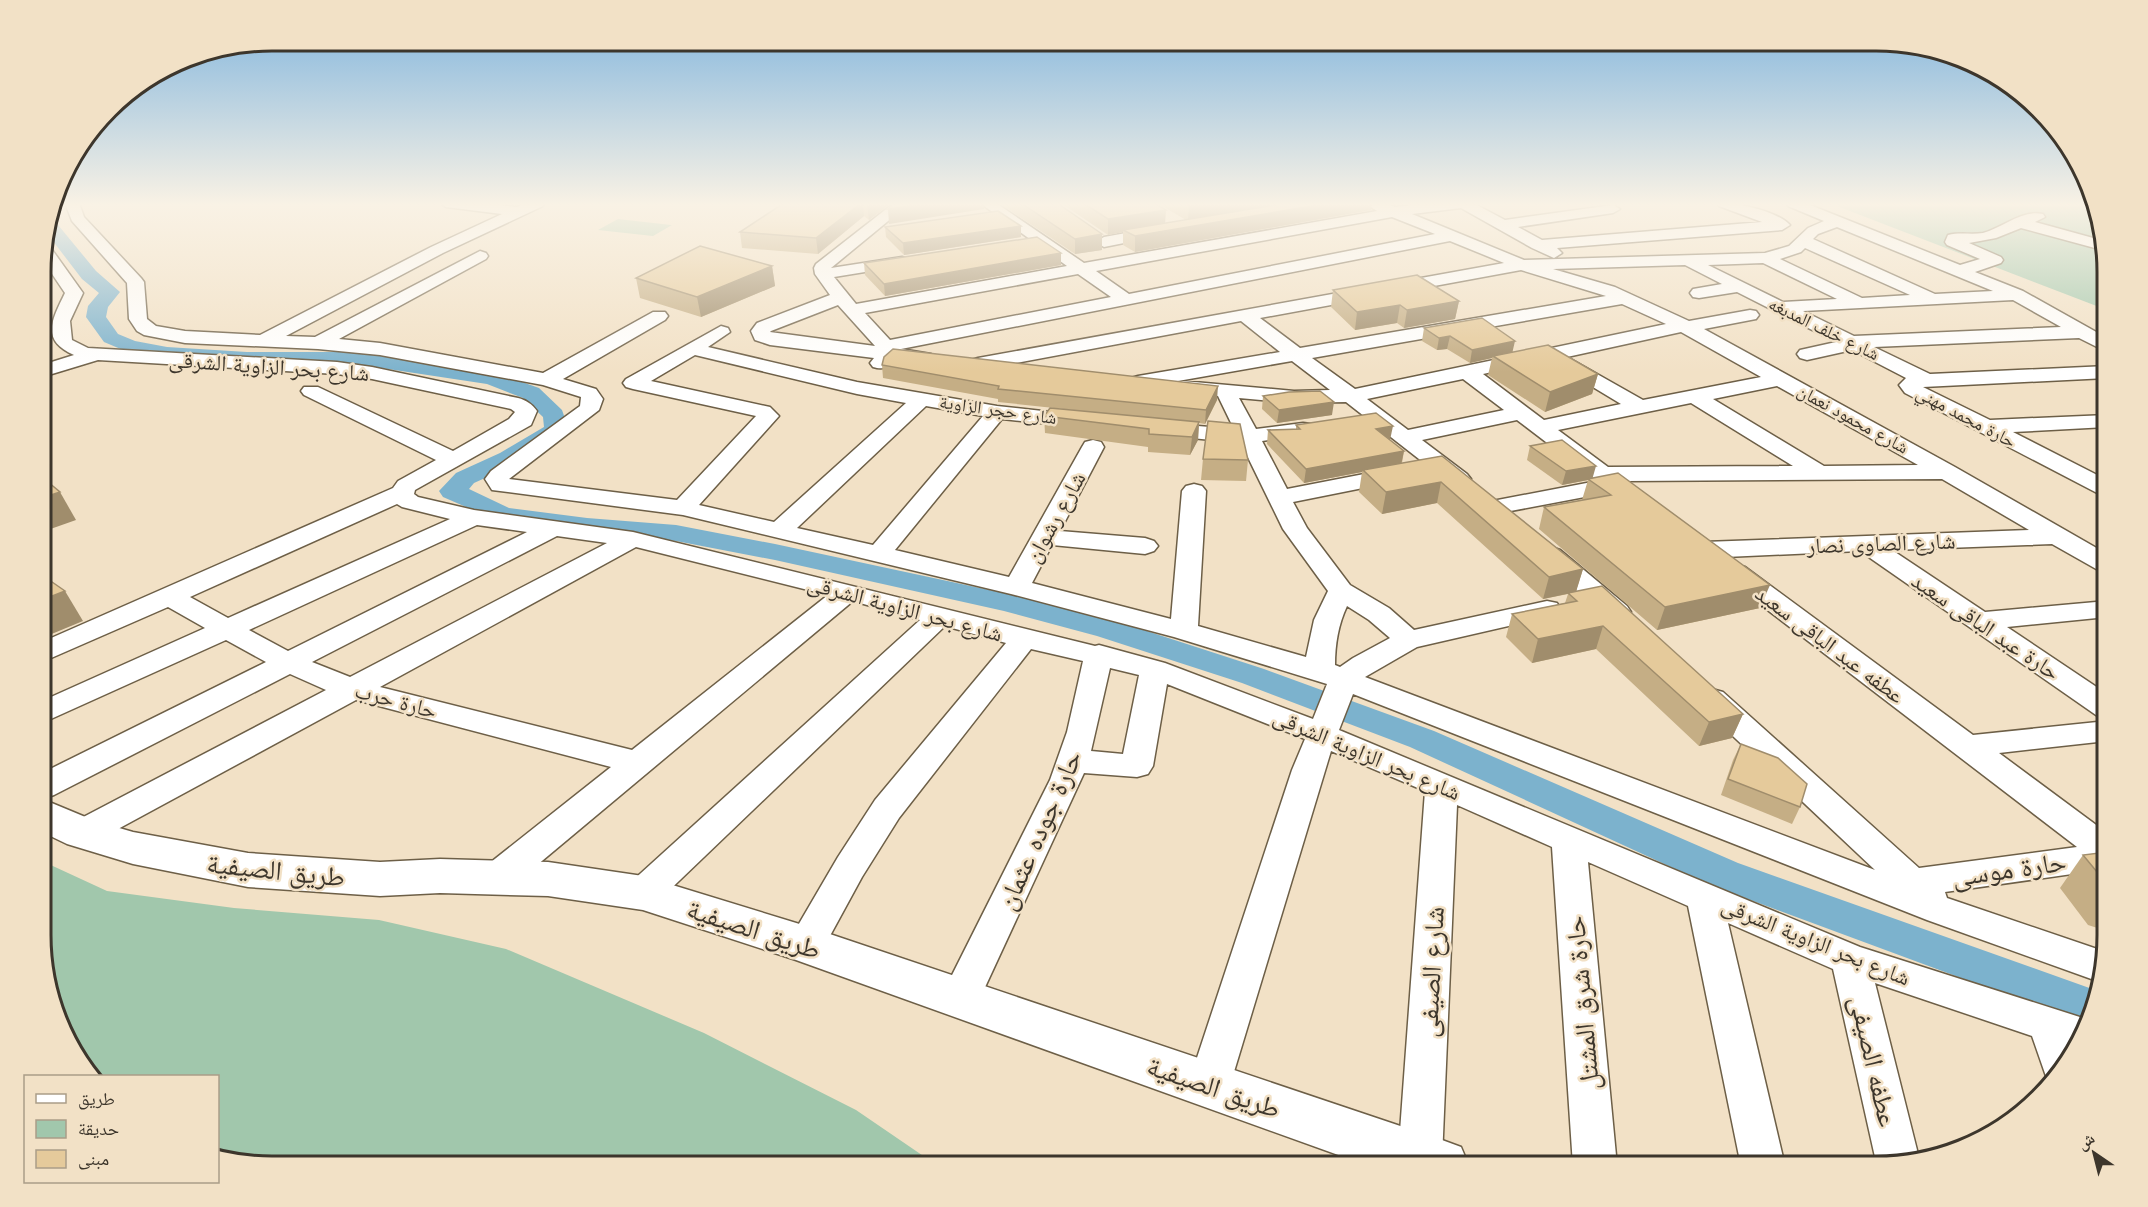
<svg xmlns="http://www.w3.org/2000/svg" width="2148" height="1207" font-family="Jost,'Noto Naskh Arabic',sans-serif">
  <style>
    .green { fill: #a1c7ac }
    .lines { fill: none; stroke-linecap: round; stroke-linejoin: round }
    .canal { fill: #7cb2cd; fill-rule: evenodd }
    .minor-casing { stroke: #6d5f47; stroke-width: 3 }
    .tertiary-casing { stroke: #6d5f47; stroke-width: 3 }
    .minor { fill: #fff; fill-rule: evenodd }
    .tertiary { fill: #fff; fill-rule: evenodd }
    .wall { fill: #c5ae85 }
    .shaded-wall { fill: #a08d6c }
    .building { fill: #e5ca9b; stroke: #a08d6c; stroke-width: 1.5 }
    .labels { text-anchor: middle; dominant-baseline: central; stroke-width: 5; stroke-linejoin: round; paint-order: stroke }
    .far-street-label { font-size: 18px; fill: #3d362c; stroke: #f2e1c6 }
    .street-label { font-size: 22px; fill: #3d362c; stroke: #f2e1c6 }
    .near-street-label { font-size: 27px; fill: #3d362c; stroke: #f2e1c6 }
    .rim { fill: none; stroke: #3d362c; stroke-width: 3 }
  </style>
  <rect width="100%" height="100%" fill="#f2e1c6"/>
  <g class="green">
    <path d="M1829 203H2096L2107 257V310Z"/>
    <path d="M618 219 671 225H672L653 236 598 230Z"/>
    <path d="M42 861 107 891 234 908 379 920 506 949 704 1033 856 1110 938 1166H272L218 1159V1076H93L80 1064 42 965Z"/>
  </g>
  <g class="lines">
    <path class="canal" d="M49 219 54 220 96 271 120 292 108 307 106 317 118 334 135 341 167 347 247 352H355L491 371 539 388 562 410 569 430 565 435 518 463 474 483 469 489 509 508 587 518 676 525 775 544 1008 594 1119 622 1264 669 1434 731 1738 863 2095 990 2085 1024 1710 885 1410 747 1242 683 1097 636 1004 611 775 560 676 541 587 534 503 523 443 497 439 491 456 473 500 453 544 427 543 417 523 398 487 384 355 364H247L167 359 123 350 104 342 86 317 88 306 99 293 82 279 46 232Z"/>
    <defs>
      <g id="minor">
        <path d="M65 203H79L84 217 141 278 144 282 147 319 156 326 185 331 260 335 431 247 502 214 446 207 439 203H480L517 207 527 203H545L543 206 443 253 286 336 315 337 480 251 486 253 488 256 486 259 339 339 380 343 543 373 653 312H665L668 316 665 320 563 379 596 389 603 399 599 410 509 479 677 500 756 416 633 389 626 387 623 383 626 379 721 326 728 328 730 332 708 347 857 382 997 406 1087 416 1090 421 1087 426 1079 427 1002 419 895 550 1009 577 1082 447 1085 442 1093 440 1101 442 1104 447 1060 531 1145 538 1154 541 1158 546 1154 551 1145 554 1052 545 1032 583 1171 619 1182 491 1186 486 1194 484 1202 486 1206 491 1198 626 1306 657 1314 620 1328 591 1283 529 1241 443 1162 435 1154 434 1151 429 1154 424 1162 423 1234 429 1218 396 1176 391 1173 387 1176 383 1183 381 1294 391 1330 390 1292 361 1138 388 1131 386 1128 382 1131 378 1138 376 1280 352 1241 321 978 370 971 368 968 364 971 360 978 358 1504 263 1450 241 901 349 931 354 934 358 931 362 924 364 892 360C887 368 883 370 873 367L870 363 874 358 770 345 755 340 751 331 757 323 830 295 815 274 814 268 816 264 894 203H910L831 268 902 257 908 259 910 262 908 265 834 277 856 304 1067 266 980 203H996L1084 263 1377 211 1365 203H1384L1395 207 1432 203H1473L1505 220 1613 205 1620 209 1613 213 1518 227 1542 240 1762 222 1719 206 1717 203C1736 202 1777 211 1790 225L1782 230 1557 248 1562 253 1554 258 1532 248 1461 208 1412 214 1524 260 1765 253 1789 246 1808 228 1824 221 1788 206 1786 203H1805L1960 265 1980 259 1947 245 1945 242 1948 235C1960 232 1971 235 1983 233 2002 228 2023 209 2043 214L2045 217 2035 222 2104 241 2106 251 2021 228 1996 238 1969 243 2001 257 2003 260 2001 263 1975 272 2023 291 2107 338V352L2079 338 1874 347 1930 374 2107 366V378L1923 387 1990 420 2107 415V427L2013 432 2107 480V496L2099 494 1905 393 1899 385 1906 378 1852 350 1807 360 1800 358 1797 354 1800 350 1836 342 1737 292 1699 298 1693 297 1690 293 1693 289 1722 284 1685 265 1553 269 1615 287 1689 321 1750 310 1756 311 1759 315 1756 319 1704 329 1955 467 2107 554V573L2098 570 2052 544 1892 550 1985 612 2107 601V617L2007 627 2107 694V718L2096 715 1860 551 1704 558 1695 555 1691 550 1695 545 1704 542 2029 530 1942 479 1626 481 1645 497 1641 502C1628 505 1622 500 1611 492L1495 514 1487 512 1483 507 1487 502 1597 481 1517 420 1422 440 1467 474 1471 479 1467 484 1459 486 1451 484 1346 402 1294 403 1239 398 1256 429 1303 423 1311 424 1314 429 1311 434 1262 441 1287 489 1395 468 1403 470 1407 475 1403 480 1293 502 1307 528 1350 585 1389 608 1414 630 1547 601 1557 603 1561 609 1557 615 1417 647 1365 677 1875 870 1701 706 1697 699 1701 692 1712 689 1723 692 1919 868 2077 847 1727 579 1723 573 1727 567 1736 565 1745 567 1973 735 2107 721V741L1999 753 2107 833V869L1945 892 1947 898 1953 900 2106 952 2097 981 1927 920 1353 694 1339 730 1860 947 2086 1019 2077 1050 2051 1083 2048 1082 2032 1036 1875 983 1919 1158 1891 1166H1877L1833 969 1728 923 1785 1166H1741L1688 906 1588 862 1617 1166H1573L1552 847 1457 805 1442 1159 1439 1166H1401L1398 1159 1425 791 1331 751 1230 1085 1224 1099 1209 1104 1194 1099 1188 1085 1292 770 1305 739 1167 684 1153 766 1148 774 1137 777 1084 773 974 1011 960 1016 946 1011 940 999 1050 780 1067 732 1083 661 1031 649 899 818 862 877 819 956 806 960 793 956 787 945 793 934 838 857 875 800 1006 643 945 626 656 903 643 907 630 903 625 893 630 883 920 620 853 601 512 886 499 890 486 886 481 876 486 866 611 767 356 700 94 842 82 846 70 842 65 833 70 824 326 690 290 674 54 795 42 799V773L266 662 226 640 42 723V701L205 628 168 607 42 662V642L393 488 398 481 436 460 304 395 301 391 304 387H318L453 451 509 419 515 412 511 409 372 379 337 374 98 360 42 377V365L74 355C40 340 52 320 65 293L42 259V242L48 244 83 293 70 321 72 340 88 348 337 362 372 367 518 398C526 400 532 404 537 411L531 425 415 490 414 494 418 497 474 510 633 532 1095 646 1099 645 1165 663 1313 719 1327 684 1174 637 1011 594 683 515 492 490 485 479 491 471 580 406 581 397 543 385 380 355 318 349 185 343 144 335 137 331 129 319 127 283 72 221ZM1392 217 1435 234 1129 294 1096 271ZM1837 227 1993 291 1935 294 1813 239 1818 234ZM1805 248 1910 295 1862 298 1780 259 1801 252ZM1763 263 1837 299 1783 302 1708 265ZM1521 270 1606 296 1300 348 1260 318ZM1078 274 1111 297 890 340 865 313ZM2013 300 2061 327 1854 336 1803 311ZM1622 304 1666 324 1355 389 1312 358ZM838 305 875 346 770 332 771 331ZM1681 332 1761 377 1643 400 1567 357ZM695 355 857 394 906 403 774 522 699 505 779 416 770 407 651 381ZM1558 358 1555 362 1558 366 1621 404 1544 420 1483 374ZM1463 379 1504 410 1408 430 1367 399ZM1777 386 1918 465 1824 466 1713 399ZM1691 403 1793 466 1608 467 1558 430ZM926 406 983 416 873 545 797 528ZM397 504 402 507 450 519 228 618 190 597ZM477 525 527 532 288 651 249 630ZM557 536 607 543 350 677 312 662ZM636 547 828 595 632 750 380 687ZM1347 606 1369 620 1390 638 1353 658 1340 667 1335 665C1335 645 1338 625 1347 606ZM1110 668 1139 675 1123 754 1091 751Z"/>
        <path d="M1159 227 1167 232 1164 235 1104 247 1096 242 1104 237Z"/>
        <path d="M1551 547 1560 550 1627 606 1631 612 1627 618 1617 620 1607 618 1542 560 1538 555 1542 550Z"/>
      </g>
      <path id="tertiary" d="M42 799 95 821 133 832 248 853 380 862 440 859 548 862 643 876 806 926 1442 1140 1461 1147 1469 1166H1369L796 960 643 910 548 896 440 893 380 896 248 887 133 864 67 844 42 832Z"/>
    </defs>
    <use href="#minor" class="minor-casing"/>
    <use href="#tertiary" class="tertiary-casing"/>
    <use href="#minor" class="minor"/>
    <use href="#tertiary" class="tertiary"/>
  </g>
  <g class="wall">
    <path d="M495 203H526L517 205Z"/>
    <path d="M784 203H891L869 220 864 216 818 254 742 248 740 232Z"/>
    <path d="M999 203H1057L1102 250 1075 254Z"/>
    <path d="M1061 203H1155L1165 223 1186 220 1157 203H1372L1371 210 1135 252 1123 245V232L1108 235Z"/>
    <path d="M1021 226V237L904 255 886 237 885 227Z"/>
    <path d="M864 263 1061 265 885 296 865 275Z"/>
    <path d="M772 266 775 286 701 317 640 298 636 278Z"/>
    <path d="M1333 290 1459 301 1455 319 1404 328 1397 323 1355 330 1331 307Z"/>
    <path d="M1424 328 1598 374 1592 394 1545 412 1488 375 1492 358 1470 363 1447 349 1437 350 1422 341Z"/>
    <path d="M882 365 1217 400 1205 424 1199 423 1198 440 1190 455 1148 452V447L1045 433 1044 416H1130L998 402V399L883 378Z"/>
    <path d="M1263 396 1332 415 1277 423 1262 409Z"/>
    <path d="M1296 425 1390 440 1404 451 1402 463 1442 456 1583 569 1576 591 1743 714 1732 738 1699 746 1596 649 1532 663 1506 637 1512 614 1565 603 1568 594 1543 599 1437 503 1382 514 1359 492 1362 472 1304 483 1267 444 1268 430 1296 429Z"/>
    <path d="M1530 446 1592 478 1760 608 1657 630 1539 529 1544 507 1582 500 1588 480 1562 485 1527 460Z"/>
    <path d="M1203 459 1248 460 1246 481 1201 480Z"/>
    <path d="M1741 744 1800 807 1792 824 1721 795 1733 760Z"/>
    <path d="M2107 852V931L2088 925 2060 888 2083 855Z"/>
  </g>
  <g class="shaded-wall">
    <path d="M861 203H863L864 216 818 254 816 238Z"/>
    <path d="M870 203H891L869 220 867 205Z"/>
    <path d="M929 203H984V209L889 224 888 209Z"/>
    <path d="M1208 203H1297L1188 221 1189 206Z"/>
    <path d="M1329 203H1372L1371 210 1135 252V236Z"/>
    <path d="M1396 203H1413L1395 205Z"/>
    <path d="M1166 210 1165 225 1123 230V232L1108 235V219Z"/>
    <path d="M1021 226V237L904 255 903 243Z"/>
    <path d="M1102 234V250L1075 254V239Z"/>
    <path d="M1061 253V265L885 296 884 284Z"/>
    <path d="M772 266 775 286 701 317 697 297Z"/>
    <path d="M1459 301 1455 319 1404 328 1407 310Z"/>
    <path d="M1400 305 1397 323 1355 330 1357 312Z"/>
    <path d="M1450 336 1447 349 1437 350 1439 338Z"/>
    <path d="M1515 341 1512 354 1493 356 1492 358 1470 363 1472 350Z"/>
    <path d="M1598 374 1592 394 1545 412 1550 392Z"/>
    <path d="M1218 386 1217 400 1205 424 1206 410Z"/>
    <path d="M1334 402 1332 415 1277 423 1279 410Z"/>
    <path d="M1199 422 1198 440 1190 455 1192 437Z"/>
    <path d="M1393 426 1390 440 1376 429Z"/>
    <path d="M1404 451 1401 465 1363 470 1362 472 1304 483 1306 469Z"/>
    <path d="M1596 466 1592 480 1588 479V480L1562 485 1566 471Z"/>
    <path d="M1441 482 1437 503 1382 514 1386 492Z"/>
    <path d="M60 492 76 520 42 532V498Z"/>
    <path d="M1583 569 1576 592 1543 599 1549 577Z"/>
    <path d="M1770 585 1760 608 1657 630 1665 607Z"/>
    <path d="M65 591 83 621 42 638V600Z"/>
    <path d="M1603 626 1596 649 1532 663 1538 639Z"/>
    <path d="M1743 714 1732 738 1699 746 1709 722Z"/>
  </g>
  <g class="building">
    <path d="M784 203H861L816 238 740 232Z"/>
    <path d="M895 203H929L888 209Z"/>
    <path d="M1021 203H1057L1102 234 1075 239Z"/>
    <path d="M1083 203H1155L1166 210 1108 219Z"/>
    <path d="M1184 203H1208L1189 206Z"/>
    <path d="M1287 203H1329L1135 236 1123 230Z"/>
    <path d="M998 211 1021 226 903 243 885 227Z"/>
    <path d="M1037 237 1061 253 884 284 864 263Z"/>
    <path d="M700 246 772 266 697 297 636 278Z"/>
    <path d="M1417 275 1459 301 1407 310 1400 305 1357 312 1333 290Z"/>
    <path d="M1482 318 1515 341 1472 350 1450 336 1439 338 1424 328Z"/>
    <path d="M1548 345 1598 374 1550 392 1493 356Z"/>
    <path d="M893 349 1218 386 1206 410 998 389 999 386 882 365 884 357Z"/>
    <path d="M1320 391 1334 402 1279 410 1263 396 1289 392Z"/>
    <path d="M1050 408 1199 422 1192 437 1149 434V429L1044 416Z"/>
    <path d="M1376 413 1393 426 1376 429 1404 451 1306 469 1268 430 1300 429 1296 425Z"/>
    <path d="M1208 421 1240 424 1248 460 1203 459Z"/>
    <path d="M1562 440 1596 466 1566 471 1530 446Z"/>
    <path d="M1442 456 1583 569 1549 577 1441 482 1386 492 1363 470Z"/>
    <path d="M1618 473 1770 585 1665 607 1544 507 1611 495 1588 479Z"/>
    <path d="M42 477 60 492 42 498Z"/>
    <path d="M42 575 65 591 42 600Z"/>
    <path d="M1602 586 1743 714 1709 722 1603 626 1538 639 1512 614 1577 601 1568 593Z"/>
    <path d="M1741 744 1778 758 1807 784 1800 807 1728 779Z"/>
    <path d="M2107 852V884L2083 855Z"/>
  </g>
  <linearGradient id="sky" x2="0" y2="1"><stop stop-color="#7db3dd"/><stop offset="0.55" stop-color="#f9f2e5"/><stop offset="1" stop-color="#f9f2e5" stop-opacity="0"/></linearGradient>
  <rect width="2148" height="372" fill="url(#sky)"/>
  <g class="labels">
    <g class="far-street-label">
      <text transform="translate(1824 329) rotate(26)">شارع خلف المدبغه</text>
      <text transform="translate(998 410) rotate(8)">شارع حجر الزاوية</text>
      <text transform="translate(1966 417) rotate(28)">حارة محمد مهني</text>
      <text transform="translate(1853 419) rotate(29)">شارع محمود نعمان</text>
    </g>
    <g class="street-label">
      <text transform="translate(269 366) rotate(4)">شارع بحر الزاوية الشرقى</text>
      <text transform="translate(1055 517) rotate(-61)">شارع رشوان</text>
      <text transform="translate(1881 543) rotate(-2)">شارع الصاوى نصار</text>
      <text transform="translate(905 608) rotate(15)">شارع بحر الزاوية الشرقى</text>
      <text transform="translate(1986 626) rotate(34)">حارة عبد الباقى سعيد</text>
      <text transform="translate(1830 644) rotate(37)">عطفه عبد الباقى سعيد</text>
      <text transform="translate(396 700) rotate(15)">حارة حرب</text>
      <text transform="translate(1367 754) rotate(23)">شارع بحر الزاوية الشرقى</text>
      <text transform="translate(1816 941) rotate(22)">شارع بحر الزاوية الشرقى</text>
    </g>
    <g class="near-street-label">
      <text transform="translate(1039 830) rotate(-66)">حارة جوده عثمان</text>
      <text transform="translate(2009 869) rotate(-8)">حارة موسى</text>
      <text transform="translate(276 870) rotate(6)">طريق الصيفية</text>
      <text transform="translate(754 929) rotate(18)">طريق الصيفية</text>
      <text transform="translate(1431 972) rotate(-87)">شارع الصيفى</text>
      <text transform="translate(1582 1003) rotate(-95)">حارة شرق المشتل</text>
      <text transform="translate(1874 1061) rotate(77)">عطفه الصيفى</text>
      <text transform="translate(1214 1087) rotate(19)">طريق الصيفية</text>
    </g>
  </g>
  <path d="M0 0H2148V1207H0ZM272 51H1876A221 221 0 0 1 2097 272V935A221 221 0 0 1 1876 1156H272A221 221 0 0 1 51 935V272A221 221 0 0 1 272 51Z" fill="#f2e1c6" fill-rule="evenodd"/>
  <path class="rim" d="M272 51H1876A221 221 0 0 1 2097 272V935A221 221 0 0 1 1876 1156H272A221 221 0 0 1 51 935V272A221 221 0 0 1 272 51Z"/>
  <rect x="24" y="1075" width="195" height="108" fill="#f2e1c6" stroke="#aa9d88" stroke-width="1.5"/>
  <rect x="36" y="1094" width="30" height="9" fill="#ffffff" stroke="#aa9d88" stroke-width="1.5"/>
  <text x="78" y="1105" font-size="18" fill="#3d362c">طريق</text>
  <rect x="36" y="1120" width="30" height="18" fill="#a1c7ac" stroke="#aa9d88" stroke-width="1.5"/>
  <text x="78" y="1135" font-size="18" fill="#3d362c">حديقة</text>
  <rect x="36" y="1150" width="30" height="18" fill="#e5ca9b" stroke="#aa9d88" stroke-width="1.5"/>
  <text x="78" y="1165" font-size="18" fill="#3d362c">مبنى</text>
  <g transform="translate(2094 1153) rotate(325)" stroke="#f2e1c6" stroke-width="4.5" paint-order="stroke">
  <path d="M0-4.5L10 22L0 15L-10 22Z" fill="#3d362c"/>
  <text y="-9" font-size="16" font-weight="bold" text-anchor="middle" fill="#3d362c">ش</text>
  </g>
</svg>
